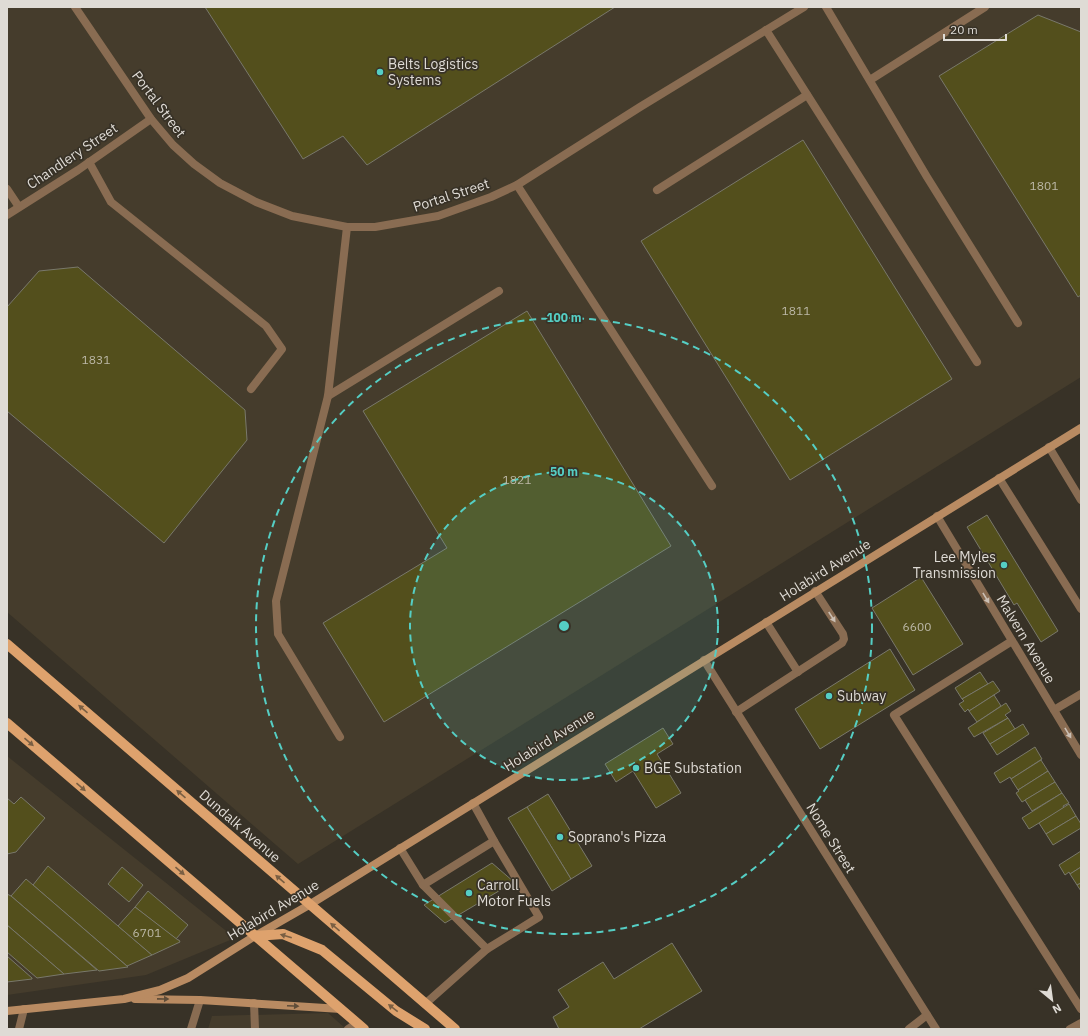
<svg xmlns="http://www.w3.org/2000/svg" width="1088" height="1036" font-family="'IBM Plex Sans',sans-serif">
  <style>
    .built { fill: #453c2c }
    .building { fill: #534f1c; stroke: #79786b }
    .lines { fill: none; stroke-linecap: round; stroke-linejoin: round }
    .service { stroke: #896c52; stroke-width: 8 }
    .minor { stroke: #896c52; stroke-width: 8 }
    .secondary { stroke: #b98b62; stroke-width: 8 }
    .primary { stroke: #dea26d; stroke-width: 10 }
    .oneway { fill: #cabfb4 }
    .oneway2 { fill: #7a5f43 }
    .oneway3 { fill: #5f4d39 }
    .ring { fill: none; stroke: #55cec4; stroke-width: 2; stroke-dasharray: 7 5 }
    .poi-dot { fill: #55cec4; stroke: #383227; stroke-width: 1.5 }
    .labels { text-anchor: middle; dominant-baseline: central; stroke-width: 3.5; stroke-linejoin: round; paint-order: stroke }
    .number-label { font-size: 12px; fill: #bcb8a7 }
    .poi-label { font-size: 14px; fill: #dfdbd5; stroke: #383227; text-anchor: start }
    .street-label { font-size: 14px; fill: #dfdbd5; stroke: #383227 }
    .centre { fill: #55cec4; stroke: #383227; stroke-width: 2 }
    .ring-label { font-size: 12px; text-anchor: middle; font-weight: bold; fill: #55cec4; stroke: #383227; stroke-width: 3.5; stroke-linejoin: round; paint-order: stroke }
  </style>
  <rect width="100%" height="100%" fill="#383227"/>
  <g class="built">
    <path d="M7 7H1081V377L298 864 7 612Z"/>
    <path d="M7 756 235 938 146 975 7 995Z"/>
    <path d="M328 1013 346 1029H208L212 1016Z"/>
  </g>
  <g class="building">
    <path d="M205 7H615L367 165 343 136 303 159Z"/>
    <path d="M1038 15 1081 32V295L1078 297 939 76Z"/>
    <path d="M803 140 952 379 790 480 641 241Z"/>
    <path d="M78 267 245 410 247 440 164 543 7 411V307L39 271Z"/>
    <path d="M527 311 671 546 384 722 323 623 447 548 363 411Z"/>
    <path d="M987 515 1058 631 1041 642 1017 603 1014 605 967 527Z"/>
    <path d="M921 577 963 644 913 675 872 608Z"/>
    <path d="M890 649 915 690 820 749 795 709Z"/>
    <path d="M980 672 988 684 962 699 955 688Z"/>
    <path d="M993 681 1000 691 969 711 968 709 965 712 959 704 964 701 962 699Z"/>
    <path d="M994 695 1001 706 977 722 969 711Z"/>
    <path d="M1006 703 1011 711 1005 715 1008 718 974 737 968 728Z"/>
    <path d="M1008 718 1015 729 990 744 983 733Z"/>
    <path d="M1023 724 1029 734 997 755 990 744Z"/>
    <path d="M663 728 673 744 657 754 681 793 656 808 633 771 616 782 605 764Z"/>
    <path d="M1035 747 1042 759 1011 779 1010 777 1000 783 994 773Z"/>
    <path d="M1041 760 1048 771 1018 790 1011 779Z"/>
    <path d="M1048 771 1055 782 1022 802 1016 793 1019 791 1018 790Z"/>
    <path d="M1055 782 1062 793 1032 811 1025 800Z"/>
    <path d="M1062 793 1069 803 1063 806 1064 808 1029 829 1022 818Z"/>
    <path d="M548 794 592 866 571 879 527 807Z"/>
    <path d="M21 797 45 818 16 852 7 854V798L14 804Z"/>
    <path d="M1069 804 1076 816 1046 834 1039 823Z"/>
    <path d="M527 807 571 879 552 891 508 818Z"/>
    <path d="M1076 816 1081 824V828L1053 845 1046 834Z"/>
    <path d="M1081 851V867L1070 874 1069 872 1065 875 1059 865Z"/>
    <path d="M492 863 514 882 445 923 424 905Z"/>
    <path d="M48 866 118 926 152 955 127 966 33 885Z"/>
    <path d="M122 867 143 885 129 902 108 884Z"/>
    <path d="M1081 867V883L1077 885 1070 874Z"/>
    <path d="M26 879 33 885 128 967 99 971 11 896Z"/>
    <path d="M1081 883V891L1077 885Z"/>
    <path d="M148 891 188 925 176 939 135 907Z"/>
    <path d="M7 894 11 896 97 970 64 974 7 925Z"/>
    <path d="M135 907 178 940H179L180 942 152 955 118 926Z"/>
    <path d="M7 925 64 974 37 978 7 952Z"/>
    <path d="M672 943 702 991 639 1029H559L553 1017 569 1007 558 990 603 962 614 979Z"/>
    <path d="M7 956 32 978V979L7 982Z"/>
  </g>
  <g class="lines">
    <g class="service">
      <path d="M826 7 927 177 1018 323"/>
      <path d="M766 30 977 362"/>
      <path d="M870 80 985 7"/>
      <path d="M89 162 111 202 266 326 282 349 251 389"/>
      <path d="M517 185 712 486"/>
      <path d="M7 189 19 207"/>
      <path d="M657 190 807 95"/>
      <path d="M328 396 499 291"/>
      <path d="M1049 447 1081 500"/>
      <path d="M999 478 1081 609"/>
      <path d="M766 622 798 672"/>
      <path d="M1012 641 894 715 1081 1009"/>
      <path d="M736 712 842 643 844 639 843 634 815 591"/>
      <path d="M340 737 278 634 276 601 328 396 347 227"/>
      <path d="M400 848 423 885 487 949 425 1004"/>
      <path d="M423 885 494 841 473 803"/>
      <path d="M487 949 539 917 494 841"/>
      <path d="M254 1003 255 1029"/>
      <path d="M19 1029 24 1009"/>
      <path d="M348 1029 357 1023"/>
      <path d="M909 1029 927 1015"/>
    </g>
    <g class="minor">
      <path d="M75 7 151 119 173 145 194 164 220 183 256 202 292 216 347 227H375L438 216 491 197 517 185 640 107 804 7"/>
      <path d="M7 215 78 170 151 119"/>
      <path d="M937 516 1081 755"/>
      <path d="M704 660 936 1029"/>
      <path d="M1054 710 1081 694"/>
      <path d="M191 1029 200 1000"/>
      <path d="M1070 1029 1081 1023"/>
    </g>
    <g class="secondary">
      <path d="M135 999 200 1000 341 1009"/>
      <path d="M7 1011 124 999 160 990 188 978 255 936 309 905 1081 428"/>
    </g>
    <g class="primary">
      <path d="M7 644 455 1029"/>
      <path d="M7 723 364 1029"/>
      <path d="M255 936 283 934 322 950 396 1011 425 1029"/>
    </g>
  </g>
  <defs><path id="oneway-solid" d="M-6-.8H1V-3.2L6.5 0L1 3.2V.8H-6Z"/></defs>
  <g class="oneway">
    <use href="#oneway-solid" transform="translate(986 598) rotate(59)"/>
    <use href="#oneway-solid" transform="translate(832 617) rotate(57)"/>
    <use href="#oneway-solid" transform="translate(1068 733) rotate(59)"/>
  </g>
  <g class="oneway2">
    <use href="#oneway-solid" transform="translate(83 709) rotate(-139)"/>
    <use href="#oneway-solid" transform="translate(29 742) rotate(41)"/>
    <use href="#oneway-solid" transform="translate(81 787) rotate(41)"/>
    <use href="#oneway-solid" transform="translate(181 794) rotate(-139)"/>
    <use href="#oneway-solid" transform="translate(180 871) rotate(41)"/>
    <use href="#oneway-solid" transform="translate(280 879) rotate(-139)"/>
    <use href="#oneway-solid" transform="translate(335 927) rotate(-140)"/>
    <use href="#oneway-solid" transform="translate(286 936) rotate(-164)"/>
    <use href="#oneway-solid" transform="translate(393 1008) rotate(-142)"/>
  </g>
  <g class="oneway3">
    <use href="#oneway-solid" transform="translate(163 999) rotate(1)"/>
    <use href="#oneway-solid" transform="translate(293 1006) rotate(3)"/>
  </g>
  <circle cx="564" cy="626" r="154" fill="#55cec4" fill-opacity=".12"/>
  <g class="ring">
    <circle cx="564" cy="626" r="154"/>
    <circle cx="564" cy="626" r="308"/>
  </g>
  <g class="poi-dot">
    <circle cx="380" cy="72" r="4"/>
    <circle cx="1004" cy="565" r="4"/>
    <circle cx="829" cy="696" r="4"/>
    <circle cx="636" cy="768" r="4"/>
    <circle cx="560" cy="837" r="4"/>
    <circle cx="469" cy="893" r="4"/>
  </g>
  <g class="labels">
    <g class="number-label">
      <text x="1044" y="185">1801</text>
      <text x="796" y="310">1811</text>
      <text x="96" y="359">1831</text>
      <text x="517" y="479">1821</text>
      <text x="917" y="626">6600</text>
      <text x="147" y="932">6701</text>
    </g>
    <g class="poi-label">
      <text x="388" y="64">Belts Logistics<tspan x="388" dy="16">Systems</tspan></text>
      <text x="996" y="557" text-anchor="end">Lee Myles<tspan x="996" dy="16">Transmission</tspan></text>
      <text x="837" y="696">Subway</text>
      <text x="644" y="768">BGE Substation</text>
      <text x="568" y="837">Soprano's Pizza</text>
      <text x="477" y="885">Carroll<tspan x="477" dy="16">Motor Fuels</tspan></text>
    </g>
    <g class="street-label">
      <text transform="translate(159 104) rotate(53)">Portal Street</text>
      <text transform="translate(72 156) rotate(-34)">Chandlery Street</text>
      <text transform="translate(451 195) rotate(-18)">Portal Street</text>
      <text transform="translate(825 570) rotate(-32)">Holabird Avenue</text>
      <text transform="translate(1026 639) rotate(59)">Malvern Avenue</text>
      <text transform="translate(549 740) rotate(-32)">Holabird Avenue</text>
      <text transform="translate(240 826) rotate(41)">Dundalk Avenue</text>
      <text transform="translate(831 838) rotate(58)">Nome Street</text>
      <text transform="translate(273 910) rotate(-31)">Holabird Avenue</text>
    </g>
  </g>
  <circle cx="564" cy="626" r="6" class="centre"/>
  <g class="ring-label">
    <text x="564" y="322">100 m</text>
    <text x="564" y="476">50 m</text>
  </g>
  <rect width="1088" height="1036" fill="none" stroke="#dfdbd5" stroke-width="16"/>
  <g transform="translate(1052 1000) rotate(151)" stroke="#383227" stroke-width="3" paint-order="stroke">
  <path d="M0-3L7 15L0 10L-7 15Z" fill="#dfdbd5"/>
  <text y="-6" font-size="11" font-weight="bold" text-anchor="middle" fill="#dfdbd5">N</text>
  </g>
  <path d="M944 34v6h62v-6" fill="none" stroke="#dfdbd5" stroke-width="2"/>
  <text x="950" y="34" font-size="12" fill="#dfdbd5" stroke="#383227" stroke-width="3" paint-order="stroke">20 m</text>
</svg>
